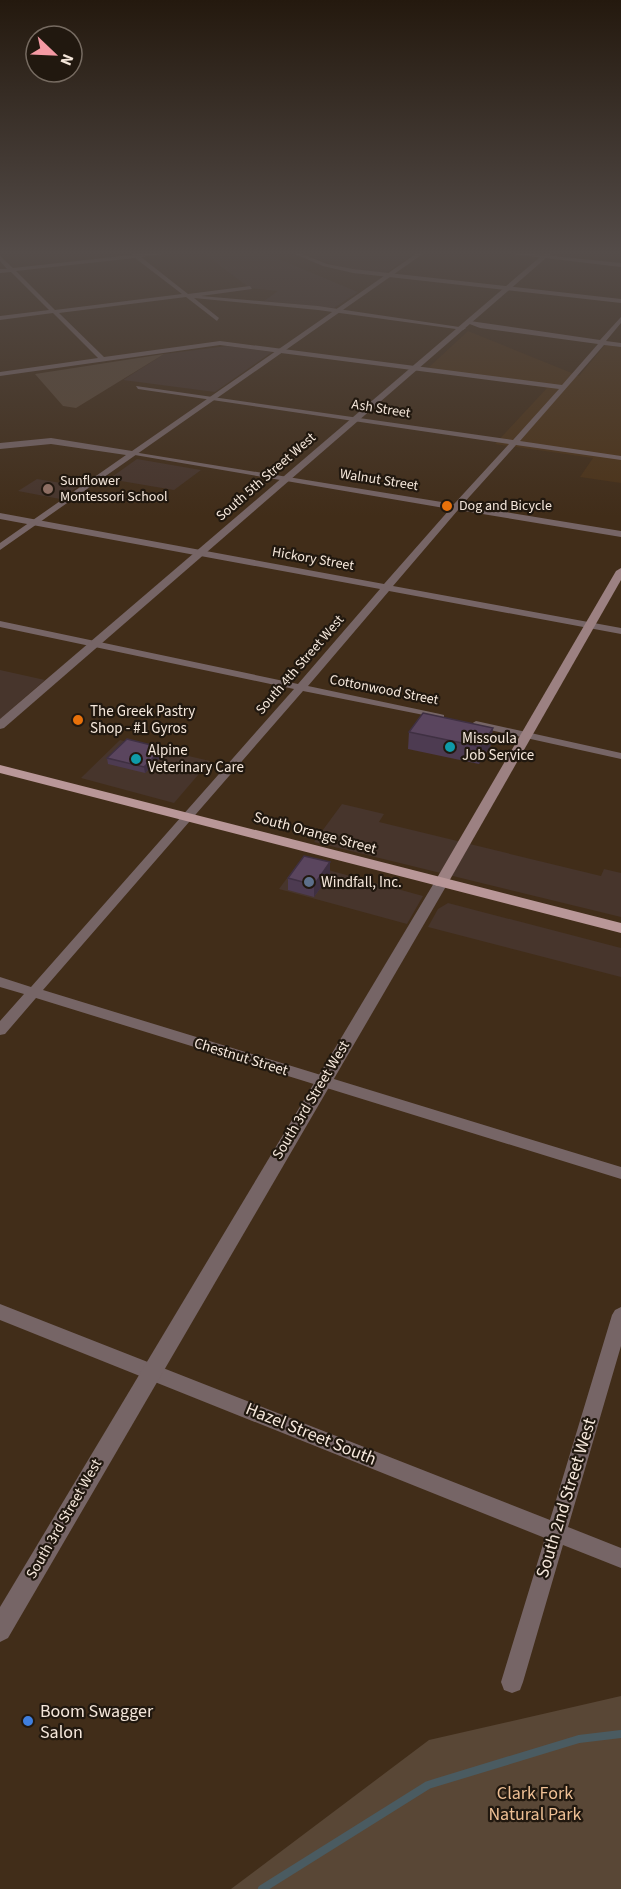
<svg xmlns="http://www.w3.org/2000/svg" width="621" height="1889" font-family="'Source Sans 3',sans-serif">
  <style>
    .commercial { fill: #47352c }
    .built { fill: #4c3318 }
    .green { fill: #594736 }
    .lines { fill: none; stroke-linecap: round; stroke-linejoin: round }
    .stream { stroke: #4a5b61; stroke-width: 8 }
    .minor { fill: #766566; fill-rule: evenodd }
    .tertiary { fill: #766566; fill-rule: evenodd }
    .secondary { fill: #9c8182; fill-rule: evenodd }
    .primary { fill: #b99798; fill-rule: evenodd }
    .wall { fill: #4d3b51 }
    .shaded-wall { fill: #3f3042 }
    .building { fill: #5a455e; stroke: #3f3042; stroke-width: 1.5 }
    .education-dot { fill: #8d6e63; stroke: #21180f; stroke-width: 2 }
    .food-dot { fill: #e8710a; stroke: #21180f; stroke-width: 2 }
    .culture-dot { fill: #0f9aa8; stroke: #21180f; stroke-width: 2 }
    .service-dot { fill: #5c6f8a; stroke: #21180f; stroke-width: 2 }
    .shop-dot { fill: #3f7fe0; stroke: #21180f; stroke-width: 2 }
    .labels { text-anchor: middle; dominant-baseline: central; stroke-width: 4.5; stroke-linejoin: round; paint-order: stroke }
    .far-street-label { font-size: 14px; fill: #f5e7db; stroke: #21180f }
    .far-poi-label { font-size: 14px; fill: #f5e7db; stroke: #21180f; text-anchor: start }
    .poi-label { font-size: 15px; fill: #f5e7db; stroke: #21180f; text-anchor: start }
    .street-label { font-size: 15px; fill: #f5e7db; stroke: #21180f }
    .near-street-label { font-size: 18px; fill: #f5e7db; stroke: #21180f }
    .near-poi-label { font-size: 18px; fill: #f5e7db; stroke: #21180f; text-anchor: start }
    .near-park-label { font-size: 18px; fill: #eebf94; stroke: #21180f }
  </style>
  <rect width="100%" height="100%" fill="#412d19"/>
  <g class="commercial">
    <path d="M200 251H259L358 292 334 308 264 301 278 291 250 288Z"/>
    <path d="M295 251H399L415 253 386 273 343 268Z"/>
    <path d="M227 346 272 352 215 392 123 380 164 354Z"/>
    <path d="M137 459 201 470 174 490 109 479Z"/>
    <path d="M37 479 79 486 60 499 18 491Z"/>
    <path d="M0 670 45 680 0 719Z"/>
    <path d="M120 740 210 761 174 803 81 778Z"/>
    <path d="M342 804 384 814 379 822 601 876 604 869 621 873V917L314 842Z"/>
    <path d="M299 862 423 896 407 924 279 889Z"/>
    <path d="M448 903 621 948V977L428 927 438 909Z"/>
  </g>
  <path class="built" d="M468 331 579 376 605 345 621 347V483L580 477 593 458 495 444 547 388 427 369Z"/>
  <g class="green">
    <path d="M164 354 76 408 63 406 35 374Z"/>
    <path d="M621 1696V1889H231L429 1740Z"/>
  </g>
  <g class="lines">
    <path class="stream" d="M262 1889 428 1785 579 1739 621 1734"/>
    <g class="minor">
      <path d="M166 251H185L141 257 188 294 250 286 252 289 201 296 318 306 466 328 463 330 318 310 194 298 219 318 217 321 186 297 59 313 104 357 220 341 562 385 598 344 480 328 467 323 470 321 600 340 621 317V323L606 341 621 343V347L604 345 520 441 621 456V460L516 445 462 505 621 531V537L458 510 393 586 621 628V634L389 591 308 686 440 714 444 715V719L303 691 43 990 621 1167V1179L36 998 5 1034 0 1035V1021L24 994 0 987V977L31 987 294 689 0 627V621L298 684 380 589 0 519V513L384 584 450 509 129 454 133 452 454 504 509 444 138 389 136 386 513 440 559 389 220 345 0 376V372L98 358 53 313 0 320V316L49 310 11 272 0 273V269H7L0 261V256L13 268 131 255 133 252 137 254ZM135 258 182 294 55 310 16 271Z"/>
      <path d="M288 251H295L327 264 353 269 621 299V303L353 273 323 266Z"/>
      <path d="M486 251H505L621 263V267Z"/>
      <path d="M476 721 621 753V759L472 726 471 724Z"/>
      <path d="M0 1304 550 1520 612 1315 615 1310 621 1307V1346L568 1527 621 1548V1568L563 1545 523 1682 520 1690 512 1693 504 1690 501 1682 545 1538 0 1320Z"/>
    </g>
    <g class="tertiary">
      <path d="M420 251H427L0 550V543L126 455 51 444 0 449V443L51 438 132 451Z"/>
      <path d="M547 251H554L4 728 0 729V719Z"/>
      <path d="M441 879 448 883 8 1638 0 1642V1607L434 883Z"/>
    </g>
    <path class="secondary" d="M621 568V580L448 883 446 886H436L434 883 616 571Z"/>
    <path class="primary" d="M0 765 621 923V933L0 773Z"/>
  </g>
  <g class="wall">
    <path d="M409 732 491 745 479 764 408 749Z"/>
    <path d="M163 748 164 754 145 773 108 764 107 758Z"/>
    <path d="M330 862V874L314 897 288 890V878Z"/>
  </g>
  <g class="shaded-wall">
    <path d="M493 728 491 745 479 764 481 747Z"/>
    <path d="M163 748 164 754 145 773 144 767Z"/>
    <path d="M330 862V874L314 897V885Z"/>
  </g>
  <g class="building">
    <path d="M423 713 493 728 481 747 409 732Z"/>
    <path d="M127 739 163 748 144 767 107 758Z"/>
    <path d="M304 856 330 862 314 885 288 878Z"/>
  </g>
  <linearGradient id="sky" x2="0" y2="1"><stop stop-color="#24190e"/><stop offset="0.49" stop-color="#544c49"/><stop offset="1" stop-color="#544c49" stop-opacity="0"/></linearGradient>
  <rect width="621" height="516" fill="url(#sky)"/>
  <circle class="education-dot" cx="48" cy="489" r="6"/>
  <g class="food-dot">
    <circle cx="447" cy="506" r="6"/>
    <circle cx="78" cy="720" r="6"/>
  </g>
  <g class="culture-dot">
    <circle cx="450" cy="747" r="6"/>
    <circle cx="136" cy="759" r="6"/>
  </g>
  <circle class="service-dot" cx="309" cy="882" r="6"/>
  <circle class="shop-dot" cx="28" cy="1721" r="6"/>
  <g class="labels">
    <g class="far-street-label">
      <text transform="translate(381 409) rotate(9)">Ash Street</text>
      <text transform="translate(266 477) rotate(-41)">South 5th Street West</text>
      <text transform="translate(379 480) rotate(9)">Walnut Street</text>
      <text transform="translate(313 559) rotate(10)">Hickory Street</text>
      <text transform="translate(300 665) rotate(-49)">South 4th Street West</text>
      <text transform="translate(384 690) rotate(11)">Cottonwood Street</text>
    </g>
    <g class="far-poi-label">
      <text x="60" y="481">Sunflower<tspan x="60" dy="16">Montessori School</tspan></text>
      <text x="459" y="506">Dog and Bicycle</text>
    </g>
    <g class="poi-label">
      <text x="90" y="711">The Greek Pastry<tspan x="90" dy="17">Shop - #1 Gyros</tspan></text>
      <text x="462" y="738">Missoula<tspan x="462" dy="17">Job Service</tspan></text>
      <text x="148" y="750">Alpine<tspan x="148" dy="17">Veterinary Care</tspan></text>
      <text x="321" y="882">Windfall, Inc.</text>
    </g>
    <g class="street-label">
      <text transform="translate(315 833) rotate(15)">South Orange Street</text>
      <text transform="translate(241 1057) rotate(17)">Chestnut Street</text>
      <text transform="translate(311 1100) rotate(-59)">South 3rd Street West</text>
      <text transform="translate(64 1519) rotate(-60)">South 3rd Street West</text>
    </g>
    <g class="near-street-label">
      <text transform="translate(311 1434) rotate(22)">Hazel Street South</text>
      <text transform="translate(566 1498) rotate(-73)">South 2nd Street West</text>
    </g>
    <g class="near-poi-label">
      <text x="40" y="1711">Boom Swagger<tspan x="40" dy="21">Salon</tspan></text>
    </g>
    <g class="near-park-label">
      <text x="535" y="1793">Clark Fork<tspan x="535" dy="21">Natural Park</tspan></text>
    </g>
  </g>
  <g transform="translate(54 54) rotate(113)"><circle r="28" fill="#21180f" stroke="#766b61" stroke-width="1.5"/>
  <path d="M0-4.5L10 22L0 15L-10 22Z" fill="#f49aa4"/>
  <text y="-9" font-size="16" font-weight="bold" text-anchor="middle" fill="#f5e7db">N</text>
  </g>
</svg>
